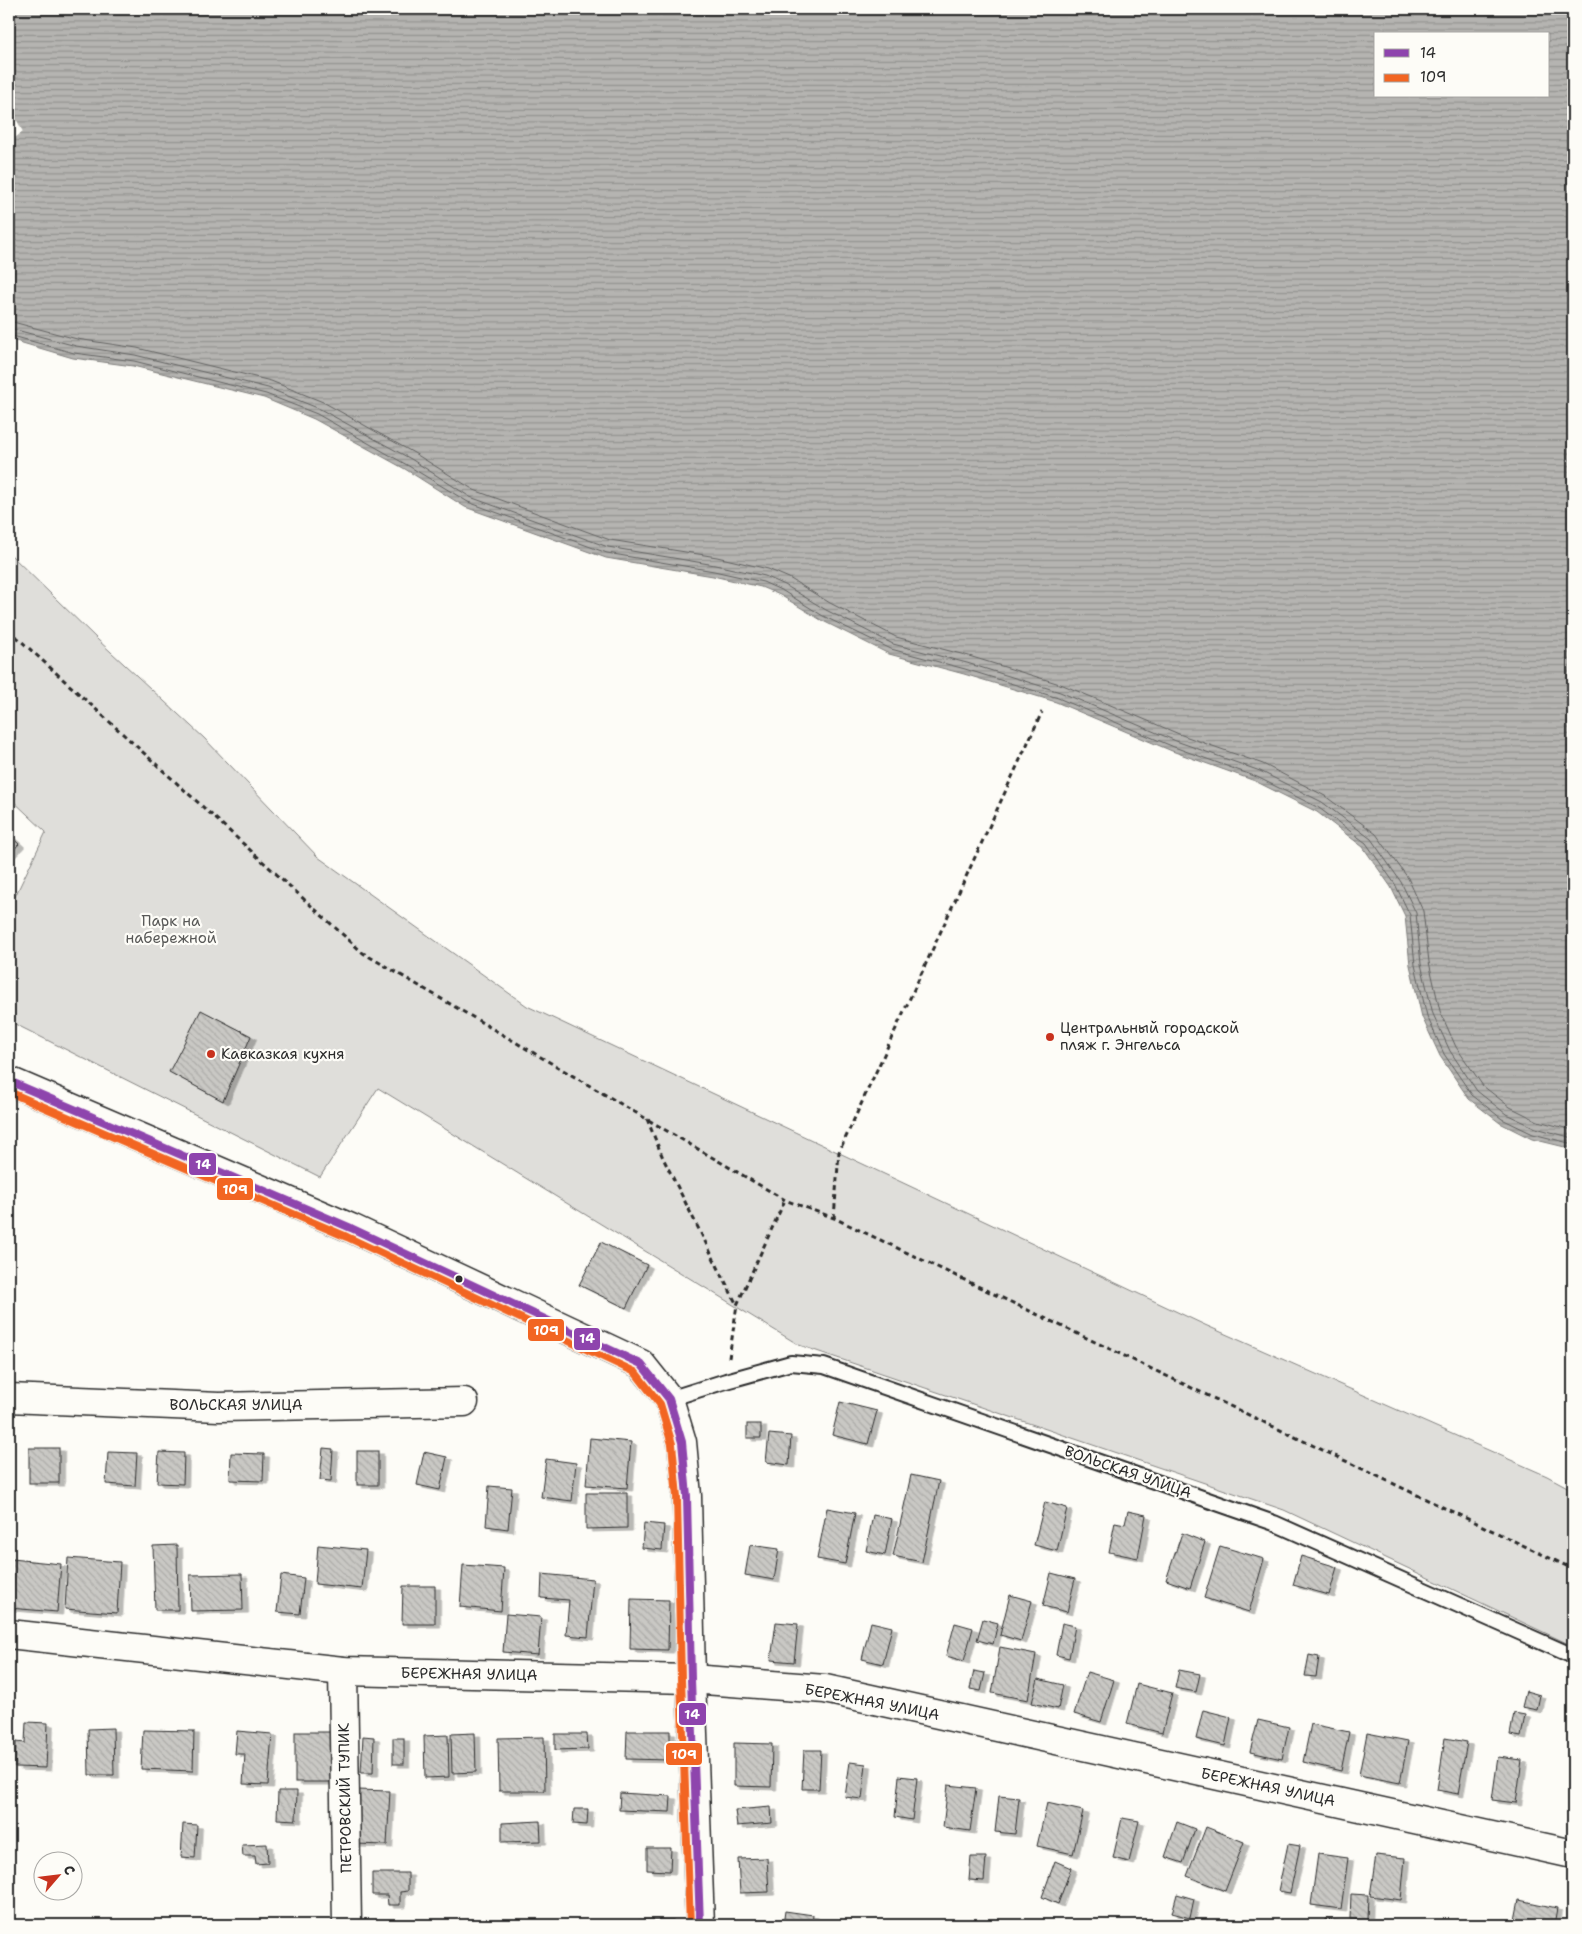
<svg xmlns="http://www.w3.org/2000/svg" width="1582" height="1934" font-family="'Shantell Sans',sans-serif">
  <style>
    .green { fill: #dfdeda; stroke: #858482 }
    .water { fill: url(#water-rules); stroke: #7e7d7b; fill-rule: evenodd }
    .pier { fill: #fdfcf7 }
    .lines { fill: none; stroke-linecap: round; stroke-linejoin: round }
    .shore { stroke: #626261; stroke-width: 1 }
    .building { fill: url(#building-back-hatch); stroke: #2b2b2b; filter: url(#shadow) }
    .lane-casing { stroke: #2b2b2b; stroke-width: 18 }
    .street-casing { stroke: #2b2b2b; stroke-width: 31 }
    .secondary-casing { stroke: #2b2b2b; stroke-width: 31 }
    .path { stroke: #2b2b2b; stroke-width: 3; stroke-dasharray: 5 4; stroke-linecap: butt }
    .lane { stroke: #fdfcf7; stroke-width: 14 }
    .street { stroke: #fdfcf7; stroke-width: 28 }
    .secondary { stroke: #fdfcf7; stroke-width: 28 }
    .bus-1-casing { stroke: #fdfcf7; stroke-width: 11 }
    .bus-2-casing { stroke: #fdfcf7; stroke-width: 11 }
    .bus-1 { stroke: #8e44ad; stroke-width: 8 }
    .bus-2 { stroke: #f26522; stroke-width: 8 }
    .poi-dot { fill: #c8321e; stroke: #fdfcf7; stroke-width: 2 }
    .bus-dot { fill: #2b2b2b; stroke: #fdfcf7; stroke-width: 2 }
    .labels { text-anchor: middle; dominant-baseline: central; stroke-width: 4.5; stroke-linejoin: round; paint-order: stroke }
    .park-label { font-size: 15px; fill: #585857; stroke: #fdfcf7 }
    .poi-label { font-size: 15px; fill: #2b2b2b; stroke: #fdfcf7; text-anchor: start }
    .street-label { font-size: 15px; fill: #2b2b2b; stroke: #fdfcf7 }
    .line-badge { stroke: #fdfcf7; stroke-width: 2 }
    .badge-label { font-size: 14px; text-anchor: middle; font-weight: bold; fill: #fff }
  </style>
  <defs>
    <pattern id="water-rules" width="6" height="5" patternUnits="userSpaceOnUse" patternTransform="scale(1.25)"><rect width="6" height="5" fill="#b5b4b1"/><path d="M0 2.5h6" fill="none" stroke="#939390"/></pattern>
    <pattern id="building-back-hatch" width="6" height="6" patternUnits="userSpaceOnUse" patternTransform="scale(1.25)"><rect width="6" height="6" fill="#c9c8c4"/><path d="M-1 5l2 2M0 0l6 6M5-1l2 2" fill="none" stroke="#adaca9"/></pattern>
    <filter id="shadow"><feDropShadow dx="5.5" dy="3" stdDeviation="0" flood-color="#0004"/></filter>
  </defs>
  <rect width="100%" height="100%" fill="#fdfcf7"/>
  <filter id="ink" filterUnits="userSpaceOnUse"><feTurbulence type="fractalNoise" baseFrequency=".02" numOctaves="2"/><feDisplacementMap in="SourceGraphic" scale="10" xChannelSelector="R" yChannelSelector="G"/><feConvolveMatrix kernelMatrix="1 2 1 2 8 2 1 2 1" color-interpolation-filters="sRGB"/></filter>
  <g filter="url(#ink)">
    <path class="green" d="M9 553 98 640 204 738 318 857 527 1006 1205 1325 1547 1476 1573 1490V1646L1284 1510 799 1345 378 1088 320 1177 9 1021V909L46 832 9 797Z"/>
    <path class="water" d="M9 9H1573V1149L1532 1139 1500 1123 1469 1099 1440 1056 1422 1017 1410 965 1405 916 1391 887 1363 847 1317 812 1255 781 1172 751 1056 702 964 674 889 654 821 620 780 595 761 587 713 576 606 558 465 507 405 469 314 419 264 398 133 366 73 358 9 339ZM1376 34H1548V96H1376Z"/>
    <path class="pier" d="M9 105 23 132 9 142Z"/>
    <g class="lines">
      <g class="shore">
        <path d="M9 321 77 339 137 348 271 381 323 402 414 453 474 490 610 540 717 557 768 569 789 578 830 603 896 637 969 656 1063 685 1179 734 1263 764 1325 796 1376 834 1408 878 1423 911 1429 962 1440 1011 1456 1047 1483 1086 1510 1107 1538 1121 1573 1130"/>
        <path d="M9 328 76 346 135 355 268 388 320 409 411 459 470 497 608 547 715 565 765 576 785 585 826 610 893 644 967 663 1060 692 1176 741 1260 771 1322 802 1371 839 1401 882 1416 913 1421 964 1433 1014 1450 1051 1477 1091 1506 1114 1536 1128 1573 1138"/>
        <path d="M9 335 74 353 134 361 266 394 317 414 407 465 468 502 607 553 714 571 763 582 783 591 823 616 891 649 965 669 1058 698 1174 747 1257 777 1319 808 1366 843 1395 884 1410 915 1415 965 1427 1016 1444 1054 1472 1095 1502 1119 1533 1134 1573 1144"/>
      </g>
    </g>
    <g class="building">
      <path d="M9 835 19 844 9 855Z"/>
      <path d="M201 1010 251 1036 223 1101 169 1072Z"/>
      <path d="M601 1242 647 1265 626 1308 579 1285Z"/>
      <path d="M840 1402 877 1411 868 1444 832 1435Z"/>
      <rect x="747" y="1424" width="14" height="14"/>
      <path d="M769 1434 791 1436 789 1465 766 1462Z"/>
      <path d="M590 1438 631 1442 627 1488 586 1485Z"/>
      <rect x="29" y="1448" width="30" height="35"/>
      <path d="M323 1448 333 1449 331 1481 320 1480Z"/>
      <rect x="357" y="1451" width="21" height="34"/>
      <path d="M108 1452 137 1453 135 1486 106 1484Z"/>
      <path d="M159 1452 184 1453 183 1484 157 1483Z"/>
      <path d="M424 1452 447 1457 440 1490 417 1485Z"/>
      <path d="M231 1453 264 1454 263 1481 230 1480Z"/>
      <path d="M546 1459 576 1463 572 1501 541 1497Z"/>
      <path d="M911 1475 939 1481 922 1562 893 1556Z"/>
      <path d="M489 1486 512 1488 508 1529 486 1526Z"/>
      <path d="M586 1493H627V1528L586 1529Z"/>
      <path d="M1045 1502 1067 1508 1057 1551 1034 1545Z"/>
      <path d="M827 1508 855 1513 845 1564 817 1559Z"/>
      <path d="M1128 1511 1146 1515 1138 1558 1109 1552 1115 1522 1125 1524Z"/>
      <path d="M873 1515 892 1519 885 1555 866 1551Z"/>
      <path d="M644 1523 664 1525 662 1550 642 1548Z"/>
      <path d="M1182 1533 1205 1542 1190 1588 1166 1580Z"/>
      <path d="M177 1545 178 1610H155L153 1546Z"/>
      <path d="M318 1545 366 1550 362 1589 315 1584Z"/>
      <path d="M750 1545 779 1549 774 1580 745 1575Z"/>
      <path d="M1220 1546 1264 1559 1249 1612 1204 1598Z"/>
      <path d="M1301 1556 1337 1567 1329 1595 1293 1585Z"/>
      <path d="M68 1558 120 1562 117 1613 65 1609Z"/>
      <path d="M12 1559 61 1564 57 1612 9 1608Z"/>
      <path d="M463 1565 504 1568 501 1611 460 1607Z"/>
      <path d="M1051 1573 1075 1579 1067 1612 1043 1606Z"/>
      <path d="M242 1574 243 1610 191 1611 190 1575Z"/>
      <path d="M542 1574 593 1579 588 1637 566 1635 569 1600 541 1598Z"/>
      <path d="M281 1575 304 1578 300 1614 277 1612Z"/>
      <path d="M403 1586H435V1624H402Z"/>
      <path d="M1010 1595 1032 1601 1021 1641 1000 1635Z"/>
      <path d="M631 1599 669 1600 668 1650 630 1649Z"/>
      <path d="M506 1614 541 1617 538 1655 503 1652Z"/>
      <path d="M983 1619 998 1623 993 1644 977 1640Z"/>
      <path d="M776 1622 798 1624 794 1662 771 1660Z"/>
      <path d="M871 1622 892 1627 883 1664 862 1659Z"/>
      <path d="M955 1623 973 1628 964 1661 946 1656Z"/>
      <path d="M1062 1623 1075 1626 1069 1658 1056 1655Z"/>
      <path d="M1000 1647 1036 1654 1028 1700 992 1693Z"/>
      <path d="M1309 1655 1319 1657 1316 1677 1305 1676Z"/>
      <path d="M1179 1670 1200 1674 1196 1692 1175 1688Z"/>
      <path d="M974 1671 985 1673 981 1691 970 1689Z"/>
      <path d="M1087 1672 1114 1680 1101 1722 1074 1714Z"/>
      <path d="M1038 1679 1063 1685 1058 1709 1032 1703Z"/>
      <path d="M1137 1684 1172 1693 1162 1733 1127 1724Z"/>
      <path d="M1526 1691 1540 1695 1537 1710 1522 1707Z"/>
      <path d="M1203 1710 1231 1717 1225 1746 1196 1739Z"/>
      <path d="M1514 1713 1525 1715 1521 1737 1510 1735Z"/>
      <path d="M1258 1720 1289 1727 1282 1759 1250 1752Z"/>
      <path d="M26 1722 48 1723 46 1768 15 1767 16 1742 25 1743Z"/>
      <path d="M1311 1724 1349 1732 1341 1771 1303 1762Z"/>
      <path d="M113 1728 114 1775H89L88 1729Z"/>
      <path d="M143 1730 194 1731 193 1771 141 1769Z"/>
      <path d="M237 1731 272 1734 268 1785 243 1784 245 1754H235Z"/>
      <path d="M627 1731H670V1760L626 1759Z"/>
      <rect x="295" y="1732" width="37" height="50"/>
      <path d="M475 1733 476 1772 452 1773 451 1734Z"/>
      <path d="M1367 1733 1408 1741 1400 1783 1359 1775Z"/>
      <path d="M555 1734H587L588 1749 555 1750Z"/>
      <path d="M448 1735 449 1777 425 1778 424 1736Z"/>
      <path d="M363 1736 374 1737 373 1773H361Z"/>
      <path d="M544 1737 545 1791H499L498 1738Z"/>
      <rect x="393" y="1738" width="11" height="26"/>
      <path d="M1445 1738 1467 1742 1458 1794 1437 1790Z"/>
      <path d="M734 1743 772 1744 771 1787 734 1786Z"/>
      <path d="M804 1750H821L819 1789H802Z"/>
      <path d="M1498 1757 1522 1760 1516 1803 1492 1800Z"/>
      <path d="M850 1762 866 1764 862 1799 845 1797Z"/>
      <path d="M899 1776 917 1778 912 1820 895 1817Z"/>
      <path d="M948 1785 976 1788 970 1831 943 1827Z"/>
      <path d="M357 1790 390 1791 387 1845 355 1844Z"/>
      <path d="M278 1791H297L296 1820 277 1819Z"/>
      <path d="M620 1793 671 1796 670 1812 619 1810Z"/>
      <path d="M999 1796 1019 1798 1015 1834 995 1832Z"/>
      <path d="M1047 1803 1083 1811 1073 1854 1037 1846Z"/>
      <path d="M771 1807 772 1823 737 1826 735 1810Z"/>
      <path d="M574 1809H588L587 1825 573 1824Z"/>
      <path d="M1122 1818 1139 1821 1129 1862 1113 1858Z"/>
      <path d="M540 1821 541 1841 502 1842V1823Z"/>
      <path d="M1177 1822 1195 1829 1183 1863 1165 1857Z"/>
      <path d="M183 1824 197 1825 195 1858 181 1857Z"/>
      <path d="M1206 1827 1244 1842 1225 1891 1187 1876Z"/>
      <path d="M267 1844 268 1863 256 1864 255 1856H243L242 1845Z"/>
      <path d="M1288 1844 1300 1846 1290 1893 1278 1891Z"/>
      <path d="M647 1848H671L670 1871 647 1870Z"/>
      <path d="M1318 1854 1348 1858 1341 1909 1311 1905Z"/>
      <path d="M1376 1855 1405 1858 1401 1900 1370 1896Z"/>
      <path d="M971 1857H986L984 1881 969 1880Z"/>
      <path d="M767 1858 769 1892 740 1893 738 1859Z"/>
      <path d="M1055 1861 1071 1868 1058 1904 1042 1897Z"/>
      <path d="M372 1873H408V1891L400 1892V1905H388L387 1895H372Z"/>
      <path d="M1177 1894 1194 1899 1190 1918 1172 1913Z"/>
      <path d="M1351 1894 1368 1895 1367 1920 1350 1919Z"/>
      <path d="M1519 1900 1557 1908 1554 1925H1540L1515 1920Z"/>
      <path d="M785 1911 813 1915 812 1925H783Z"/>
      <path d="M1325 1919 1343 1922 1342 1925H1325Z"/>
      <rect x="639" y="1920" width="34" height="5"/>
    </g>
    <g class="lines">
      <defs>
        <path id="lane" d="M669 1399 726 1381 791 1363 824 1366 1274 1523 1573 1656"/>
        <g id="street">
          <path d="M9 1398 219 1407 464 1402"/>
          <path d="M9 1634 343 1671 691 1679 825 1689 1573 1854"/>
          <path d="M343 1671 347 1925"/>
        </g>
        <path id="secondary" d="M9 1081 351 1228 641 1364 669 1399 682 1442 687 1496 691 1679 700 1925"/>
      </defs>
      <use href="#lane" class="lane-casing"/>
      <use href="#street" class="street-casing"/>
      <use href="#secondary" class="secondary-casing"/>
      <g class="path">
        <path d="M9 630 363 953 785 1200 834 1218 1573 1569"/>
        <path d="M647 1119 663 1158 737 1305"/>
        <path d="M834 1218 839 1152 1042 712"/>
        <path d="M729 1358 737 1305 785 1200"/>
      </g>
      <use href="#lane" class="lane"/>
      <use href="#street" class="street"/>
      <use href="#secondary" class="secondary"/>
      <defs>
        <path id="bus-1" d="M9 1081 351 1228 641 1364 669 1399 682 1442 687 1496 691 1679 700 1925"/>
        <path id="bus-2" d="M9 1092 347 1237 635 1372 660 1404 672 1444 677 1497 681 1679 690 1925"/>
      </defs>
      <use href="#bus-1" class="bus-1-casing"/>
      <use href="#bus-2" class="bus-2-casing"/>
      <use href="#bus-1" class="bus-1"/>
      <use href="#bus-2" class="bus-2"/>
    </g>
  </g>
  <g class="poi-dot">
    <circle cx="1050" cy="1037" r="5"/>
    <circle cx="211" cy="1054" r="5"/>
  </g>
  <circle class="bus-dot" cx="459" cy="1279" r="4.5"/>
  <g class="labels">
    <g class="park-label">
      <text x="171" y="921">Парк на<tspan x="171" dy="17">набережной</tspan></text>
    </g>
    <g class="poi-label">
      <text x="1060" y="1028">Центральный городской<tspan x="1060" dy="17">пляж г. Энгельса</tspan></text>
      <text x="221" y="1054">Кавказкая кухня</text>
    </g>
    <g class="street-label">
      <text x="236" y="1405">ВОЛЬСКАЯ УЛИЦА</text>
      <text transform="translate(1128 1472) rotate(19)">ВОЛЬСКАЯ УЛИЦА</text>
      <text transform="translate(469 1674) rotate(1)">БЕРЕЖНАЯ УЛИЦА</text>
      <text transform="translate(872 1702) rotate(11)">БЕРЕЖНАЯ УЛИЦА</text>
      <text transform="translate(1268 1787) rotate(12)">БЕРЕЖНАЯ УЛИЦА</text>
      <text transform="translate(345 1798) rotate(-91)">ПЕТРОВСКИЙ ТУПИК</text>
    </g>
  </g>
  <g class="line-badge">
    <rect x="188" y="1152" width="29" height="24" rx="5" fill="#8e44ad"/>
    <rect x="216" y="1177" width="38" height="24" rx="5" fill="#f26522"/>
    <rect x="527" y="1318" width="38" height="24" rx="5" fill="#f26522"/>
    <rect x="573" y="1327" width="28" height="24" rx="5" fill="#8e44ad"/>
    <rect x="678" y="1702" width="29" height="24" rx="5" fill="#8e44ad"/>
    <rect x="665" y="1742" width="38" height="24" rx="5" fill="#f26522"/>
  </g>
  <g class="badge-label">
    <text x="203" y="1169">14</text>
    <text x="235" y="1194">109</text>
    <text x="546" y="1335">109</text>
    <text x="587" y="1343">14</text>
    <text x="692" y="1719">14</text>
    <text x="684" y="1759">109</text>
  </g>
  <rect width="1582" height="1934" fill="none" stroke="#fdfcf7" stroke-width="30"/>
  <rect x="15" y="15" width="1552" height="1904" fill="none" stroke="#2b2b2b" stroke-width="2" filter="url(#ink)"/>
  <rect x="1374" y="32" width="175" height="65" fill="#fdfcf7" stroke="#a9a8a5"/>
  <rect x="1384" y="49" width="25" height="8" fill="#8e44ad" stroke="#a9a8a5"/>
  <text x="1420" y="58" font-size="15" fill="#2b2b2b">14</text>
  <rect x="1384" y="74" width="25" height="8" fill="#f26522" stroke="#a9a8a5"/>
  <text x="1420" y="82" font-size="15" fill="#2b2b2b">109</text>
  <g transform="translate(58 1876) rotate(62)"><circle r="24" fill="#fdfcf7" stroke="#a9a8a5"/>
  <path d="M0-4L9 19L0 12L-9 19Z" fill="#c8321e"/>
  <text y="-8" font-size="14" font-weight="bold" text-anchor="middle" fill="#2b2b2b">С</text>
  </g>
</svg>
